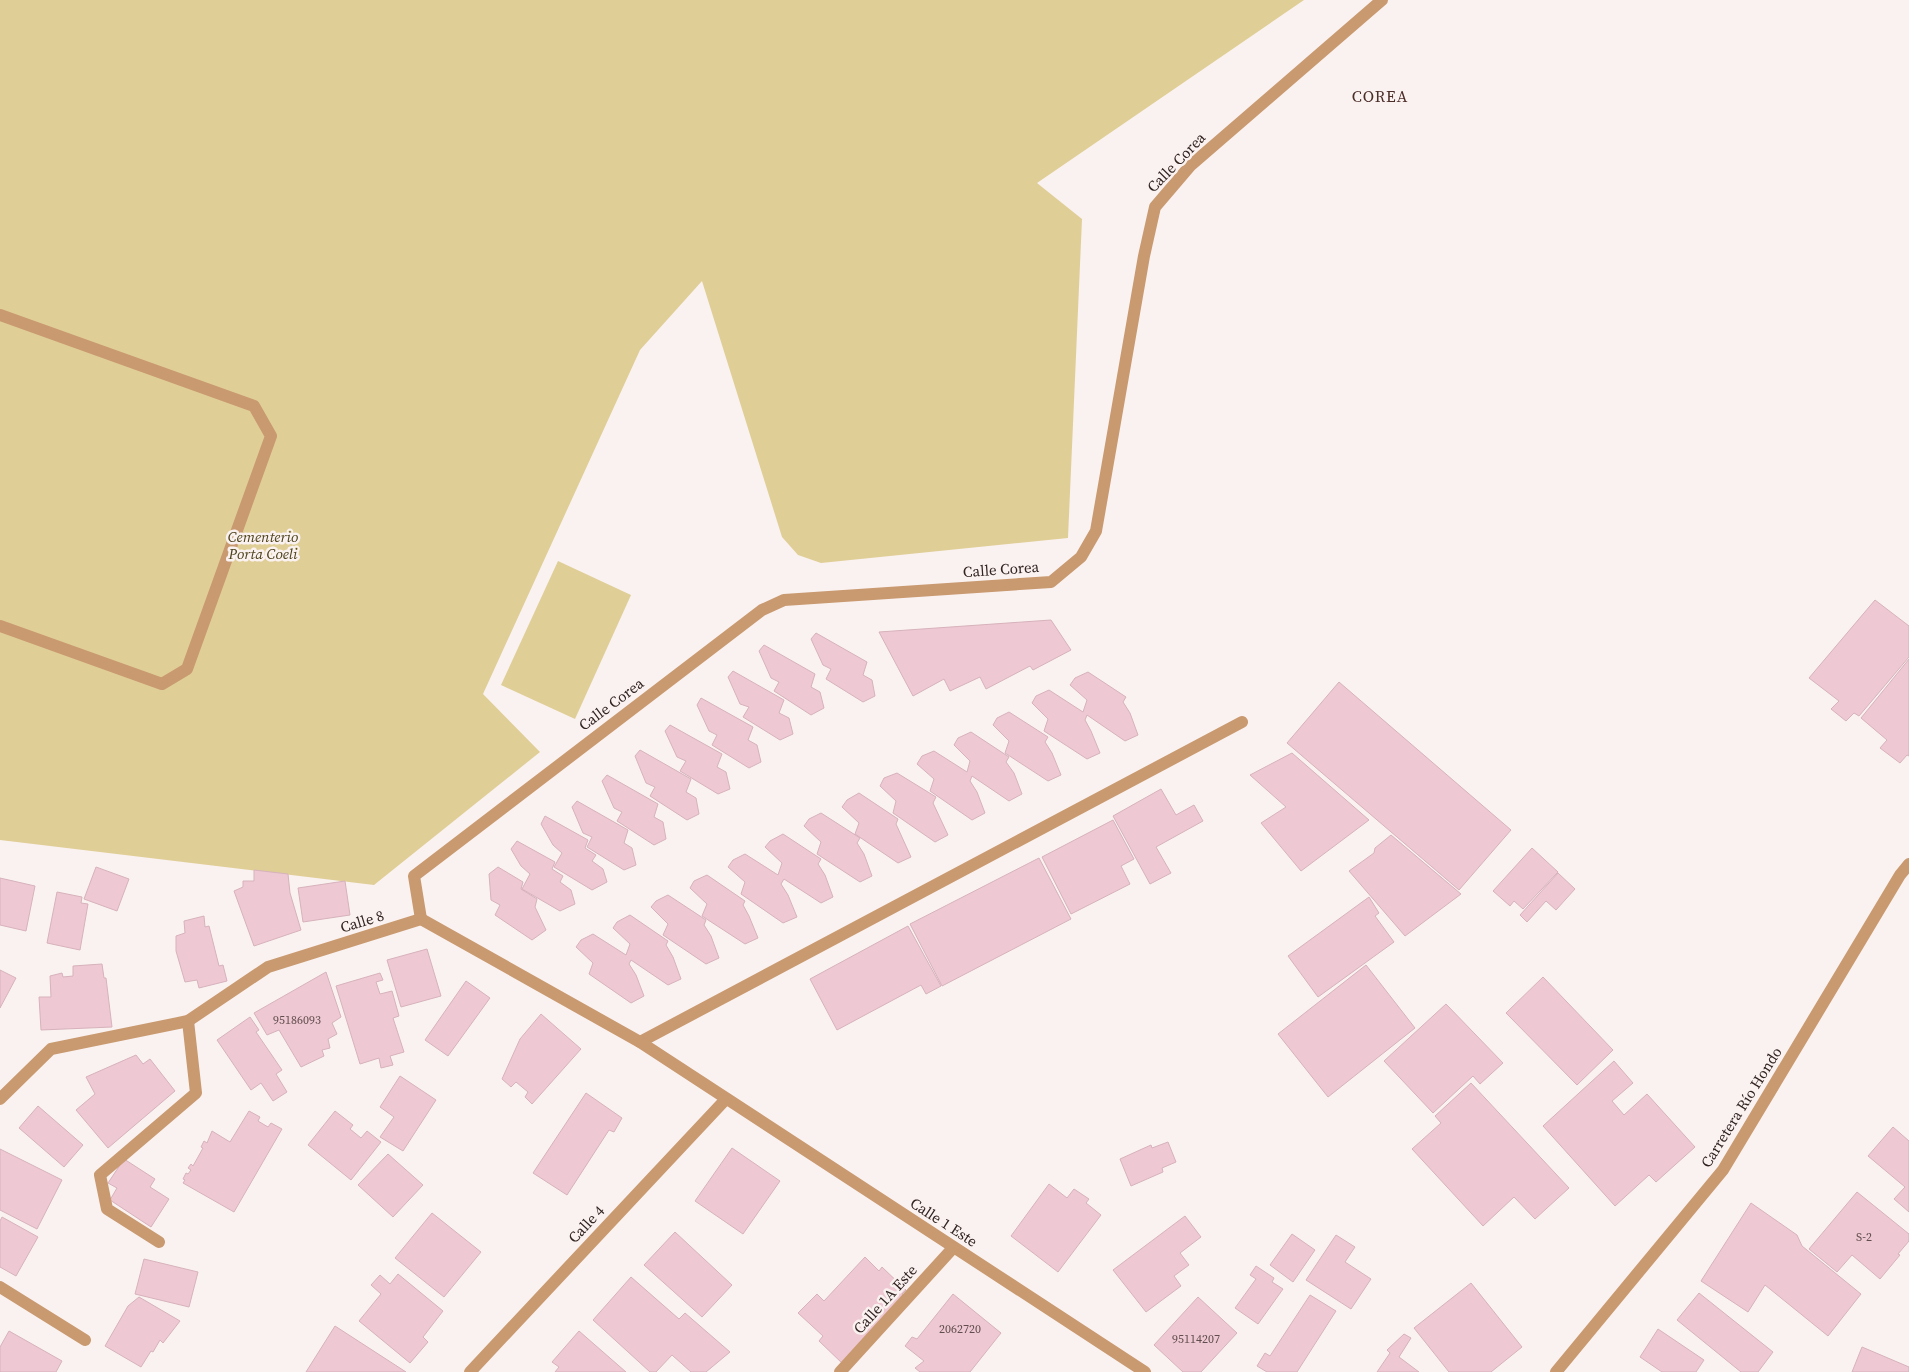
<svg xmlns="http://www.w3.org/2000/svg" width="1909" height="1372" font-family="'Source Serif 4',serif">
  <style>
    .green { fill: #e0ce97 }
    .building { fill: #eec8d3; stroke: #d7b2bc }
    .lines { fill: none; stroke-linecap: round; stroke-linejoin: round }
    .minor { stroke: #c99970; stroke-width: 12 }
    .labels { text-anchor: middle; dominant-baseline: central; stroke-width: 5; stroke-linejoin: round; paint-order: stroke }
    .number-label { font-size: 12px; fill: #614d4e }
    .street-label { font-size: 15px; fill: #322421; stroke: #faf2f0 }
    .park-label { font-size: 15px; font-style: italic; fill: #4d4119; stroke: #faf2f0 }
    .neighbourhood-label { font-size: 16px; letter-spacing: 1px; fill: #4c2e29; stroke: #faf2f0 }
  </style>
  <rect width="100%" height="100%" fill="#faf2f0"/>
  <g class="green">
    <path d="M0 0H1304L1037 183 1082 219 1068 538 821 563 798 555 782 537 702 281 640 350 483 694 540 752 374 885 0 840Z"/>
    <path d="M558 561 631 595 575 719 501 685Z"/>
  </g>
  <g class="building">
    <path d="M1875 600 1909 626V657L1859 716 1854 713 1846 721 1831 709 1839 701 1809 678Z"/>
    <path d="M1051 620 1071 650 1033 670 1030 666 986 689 980 677 950 691 944 679 913 696 879 632Z"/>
    <path d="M816 633 867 662 863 675 872 680 875 696 863 702 826 679 831 669 823 665 811 639Z"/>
    <path d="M764 645 815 674 811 687 820 692 824 708 811 715 774 691 779 682 771 678 759 651Z"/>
    <path d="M1909 659V756L1907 755 1900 763 1880 748 1887 740 1861 718Z"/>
    <path d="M733 671 784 700 779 713 789 718 793 734 780 740 743 717 749 707 740 704 728 677Z"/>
    <path d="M1088 672 1126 697 1123 702 1130 713 1138 735 1125 741 1087 715 1085 720 1091 731 1100 753 1087 759 1044 731 1048 719 1032 703 1036 696 1049 690 1083 712 1087 700 1070 685 1075 678Z"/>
    <path d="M1339 682 1511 830 1459 890 1287 743Z"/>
    <path d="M701 698 753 727 748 740 757 745 761 762 749 768 712 745 717 735 709 731 697 705Z"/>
    <path d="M1009 712 1048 737 1045 742 1052 753 1061 775 1048 781 1005 753 1009 741 993 725 997 718Z"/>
    <path d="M670 725 722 754 717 767 726 772 730 789 718 794 680 771 686 761 677 757 665 731Z"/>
    <path d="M971 732 1009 757 1006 762 1014 773 1022 794 1009 801 972 776 970 781 977 792 985 813 972 820 930 791 934 779 917 764 922 756 934 751 967 772 970 761 954 745 958 738Z"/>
    <path d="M640 750 691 779 686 792 696 798 699 814 687 820 650 796 655 787 646 783 635 756Z"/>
    <path d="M1292 753 1369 820 1301 871 1261 823 1286 807 1250 775Z"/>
    <path d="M897 773 936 797 933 803 948 835 935 842 893 813 896 801 880 786 884 778Z"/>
    <path d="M607 775 658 804 654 817 663 822 666 839 654 845 617 821 622 812 614 808 602 781Z"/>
    <path d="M1161 789 1176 815 1194 805 1203 821 1156 847 1171 873 1150 884 1113 816Z"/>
    <path d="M859 793 898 819 896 824 911 857 898 863 855 834 859 823 842 807 847 800Z"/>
    <path d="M577 801 628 830 624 843 632 848 636 865 624 870 587 847 592 837 583 833 572 807Z"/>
    <path d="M821 813 860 838 857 843 864 854 872 876 860 882 817 854 821 842 804 826 809 819Z"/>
    <path d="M545 816 588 840 585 848 596 855 592 861 603 869 607 882 592 890 554 867 562 853 553 845 541 824Z"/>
    <path d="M1113 820 1134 859 1121 866 1130 884 1071 914 1042 857Z"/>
    <path d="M783 834 821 859 818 864 825 875 833 897 821 903 784 879 781 884 788 895 797 917 783 923 741 894 745 882 728 867 733 860 745 854 778 875 782 863 765 847 770 841Z"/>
    <path d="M1391 835 1461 894 1405 936 1349 871 1374 853 1375 848Z"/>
    <path d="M517 841 555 862 552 869 563 876 560 882 571 890 575 904 560 911 522 889 530 874 521 866 511 849Z"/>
    <path d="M1532 848 1558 872 1523 909 1514 901 1510 906 1493 891Z"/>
    <path d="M1039 858 1071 919 942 986 910 924Z"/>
    <path d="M96 867 129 879 117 911 84 899Z"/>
    <path d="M498 867 523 882 521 889 537 899 535 907 546 930 532 940 495 915 500 905 491 900 489 874Z"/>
    <path d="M254 870 288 874 290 893 301 930 254 946 234 891 243 887V881H254Z"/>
    <path d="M1558 873 1575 889 1556 910 1546 901 1527 922 1520 915Z"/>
    <path d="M707 875 745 901 743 905 749 916 758 938 745 944 702 916 707 904 690 888 694 881Z"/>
    <path d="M0 878 35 886 26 931 0 925Z"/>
    <path d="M345 881 350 915 303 922 298 888Z"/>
    <path d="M57 892 82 897 81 903 88 904 80 950 47 943Z"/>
    <path d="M668 895 706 920 704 925 711 936 719 958 706 964 663 935 668 924 651 907 656 901Z"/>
    <path d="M1369 897 1379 913 1375 916 1394 942 1318 997 1288 956Z"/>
    <path d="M630 915 668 941 666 945 673 957 681 979 668 985 631 960 629 964 636 975 644 996 631 1003 589 974 593 963 576 947 581 940 593 934 626 955 630 944 613 928 617 922Z"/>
    <path d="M204 916 205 927 209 926 219 966 223 965 227 981 199 988 197 980 185 982 176 951V936L185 933 184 921Z"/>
    <path d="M908 926 941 986 926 994 921 985 837 1030 810 979Z"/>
    <path d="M427 949 441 996 401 1007 387 960Z"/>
    <path d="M102 964 104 978H106L112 1027 41 1030 39 997H51L50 976 62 973 63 977 73 976V966Z"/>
    <path d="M1366 965 1415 1028 1328 1097 1278 1034Z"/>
    <path d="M0 970 16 978 0 1008Z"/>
    <path d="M326 972 341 1017 332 1023 337 1034 328 1039 330 1048 322 1050 324 1056 301 1067 279 1030 267 1035 254 1013Z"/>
    <path d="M380 973 383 980 376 982 380 994 392 991 399 1016 393 1018 404 1052 390 1056 393 1065 381 1068 379 1058 360 1064 336 986Z"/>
    <path d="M1543 977 1613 1050 1577 1085 1506 1013Z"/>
    <path d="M466 981 490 998 448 1056 425 1040Z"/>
    <path d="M1446 1004 1503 1063 1480 1084 1473 1076 1433 1113 1384 1061Z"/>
    <path d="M541 1014 581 1049 532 1104 525 1097 528 1092 516 1082 511 1087 502 1079 520 1039Z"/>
    <path d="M250 1017 259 1030 256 1032 282 1070 276 1074 287 1092 273 1101 261 1083 251 1090 217 1040Z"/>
    <path d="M136 1055 143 1064 150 1059 175 1091 108 1148 76 1110 95 1094 86 1077Z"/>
    <path d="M1614 1061 1633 1083 1612 1101 1624 1115 1647 1094 1695 1147 1656 1182 1649 1175 1615 1206 1543 1126Z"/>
    <path d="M400 1076 436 1100 403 1151 380 1137 394 1117 380 1107Z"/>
    <path d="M1471 1083 1569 1188 1535 1219 1514 1197 1483 1226 1412 1149 1441 1123 1435 1116Z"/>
    <path d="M586 1093 622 1118 614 1132 609 1130 567 1195 533 1173Z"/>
    <path d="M38 1106 83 1145 64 1167 19 1128Z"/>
    <path d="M249 1111 260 1117 258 1121 268 1127 271 1123 282 1129 234 1212 183 1183 185 1180 183 1179 186 1173 188 1174 191 1170 188 1168 191 1164 193 1166 203 1148 201 1147 204 1141 207 1143 212 1131 230 1142Z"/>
    <path d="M335 1111 353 1125 350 1129 361 1138 367 1131 381 1142 351 1180 308 1145Z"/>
    <path d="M1893 1127 1909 1141V1212L1894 1199 1905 1187 1868 1156Z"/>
    <path d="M1168 1142 1176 1162 1162 1168 1163 1172 1131 1186 1120 1159 1151 1145 1152 1148Z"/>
    <path d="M732 1148 780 1181 743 1234 695 1201Z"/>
    <path d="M0 1149 62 1180 37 1229 0 1210Z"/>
    <path d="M388 1154 423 1185 393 1217 358 1185Z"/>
    <path d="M124 1159 155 1179 150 1187 169 1199 151 1227 110 1200 117 1188 108 1183Z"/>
    <path d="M1049 1184 1067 1198 1074 1189 1089 1199 1086 1203 1101 1215 1058 1272 1011 1236Z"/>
    <path d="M1857 1192 1909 1234V1241L1898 1254 1900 1255 1880 1279 1852 1255 1837 1272 1809 1249Z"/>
    <path d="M1751 1203 1797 1235 1802 1246 1861 1294 1828 1336 1765 1285 1748 1312 1701 1281Z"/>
    <path d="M432 1213 481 1252 444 1297 395 1258Z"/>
    <path d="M1185 1216 1201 1237 1180 1253 1189 1265 1174 1276 1181 1286 1146 1312 1113 1270Z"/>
    <path d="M2 1217 38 1237 16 1276 0 1267V1221Z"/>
    <path d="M675 1232 732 1285 702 1317 644 1265Z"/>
    <path d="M1292 1234 1315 1250 1293 1282 1270 1265Z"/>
    <path d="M1336 1235 1355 1247 1345 1262 1371 1279 1351 1309 1306 1280Z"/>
    <path d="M865 1257 879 1271 882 1267 906 1290 902 1294 904 1297 843 1364 819 1341 823 1336 798 1313 817 1294 824 1301Z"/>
    <path d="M144 1259 198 1272 189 1307 135 1294Z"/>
    <path d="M1256 1266 1274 1278 1272 1282 1283 1289 1258 1324 1235 1308 1256 1279 1250 1275Z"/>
    <path d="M398 1274 443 1311 423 1337 428 1342 410 1363 359 1321 381 1294 371 1285 380 1275 390 1284Z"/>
    <path d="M631 1277 679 1319 685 1313 730 1352 706 1372H691L672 1355 656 1372H650L593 1320Z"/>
    <path d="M1471 1283 1522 1347 1491 1372H1449L1414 1328Z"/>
    <path d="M1699 1293 1773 1352 1758 1372H1741L1677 1320Z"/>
    <path d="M953 1294 1001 1333 970 1372H920L915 1368 924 1361 905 1346 912 1337 917 1339Z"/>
    <path d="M1310 1295 1336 1311 1297 1372H1267L1257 1366 1265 1353 1270 1356Z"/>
    <path d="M139 1297 180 1321 163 1343 160 1340 153 1352 151 1351 141 1367 105 1346 128 1306Z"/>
    <path d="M1198 1297 1237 1333 1201 1372H1183L1154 1345Z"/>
    <path d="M335 1326 406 1372H306Z"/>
    <path d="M1658 1329 1704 1360 1696 1372H1662L1640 1357Z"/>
    <path d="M9 1331 62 1361 56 1372H0V1347Z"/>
    <path d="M579 1331 626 1372H555L559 1367 552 1362Z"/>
    <path d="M1404 1334 1411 1338 1399 1357 1419 1372H1377L1390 1353 1387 1350Z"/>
    <path d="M1862 1347 1909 1367V1372H1852Z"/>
  </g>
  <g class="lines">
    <g class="minor">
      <path d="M0 315 254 406 271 436 187 669 162 684 0 626"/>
      <path d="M421 919 414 876 762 610 784 600 1051 582 1081 557 1096 531 1144 256 1155 207 1190 166 1382 0"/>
      <path d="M640 1042 1242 722"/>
      <path d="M0 1099 51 1049 188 1021 268 967 421 919 640 1042 1145 1372"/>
      <path d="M159 1242 107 1209 100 1175 196 1093 188 1021"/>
      <path d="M0 1287 85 1340"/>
      <path d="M470 1372 726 1099"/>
      <path d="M840 1372 953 1248"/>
      <path d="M1556 1372 1723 1170 1900 875 1909 864"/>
    </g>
  </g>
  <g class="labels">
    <g class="number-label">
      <text x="297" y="1020">95186093</text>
      <text x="1864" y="1237">S-2</text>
      <text x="960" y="1329">2062720</text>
      <text x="1196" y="1339">95114207</text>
    </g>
    <g class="street-label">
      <text transform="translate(1176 162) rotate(-46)">Calle Corea</text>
      <text transform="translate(1001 569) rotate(-4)">Calle Corea</text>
      <text transform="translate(611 704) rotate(-37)">Calle Corea</text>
      <text transform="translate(362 921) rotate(-17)">Calle 8</text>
      <text transform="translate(1741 1107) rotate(-58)">Carretera Río Hondo</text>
      <text transform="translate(944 1222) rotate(33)">Calle 1 Este</text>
      <text transform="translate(586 1224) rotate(-47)">Calle 4</text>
      <text transform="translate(885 1299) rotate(-48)">Calle 1A Este</text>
    </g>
    <g class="park-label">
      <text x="263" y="536">Cementerio<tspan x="263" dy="17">Porta Coeli</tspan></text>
    </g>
    <g class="neighbourhood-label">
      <text x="1380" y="96">COREA</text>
    </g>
  </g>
</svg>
